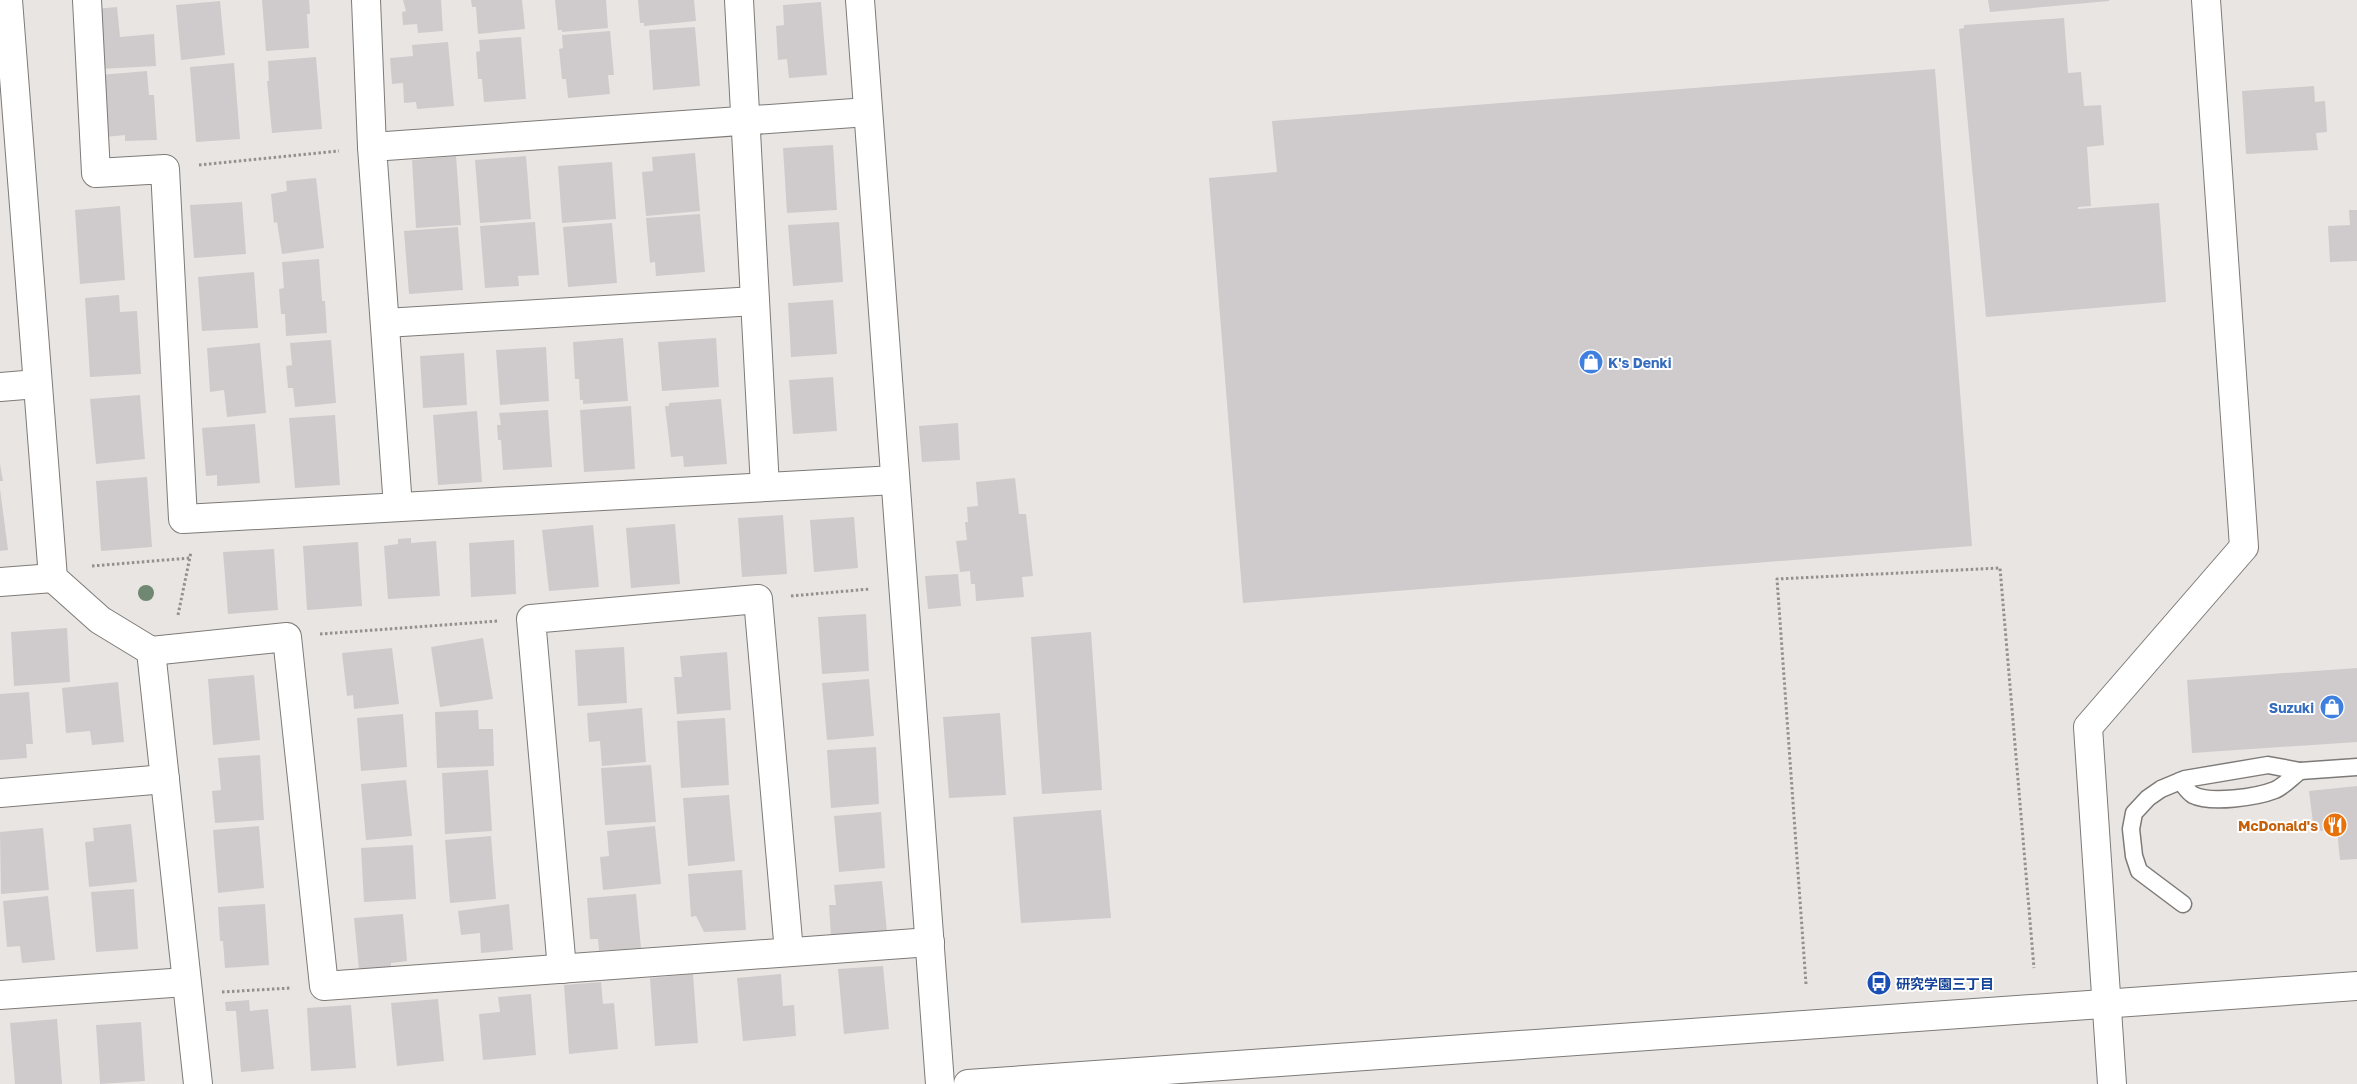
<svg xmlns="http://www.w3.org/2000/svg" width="2357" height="1084" font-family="'Golos Text','Noto Sans JP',sans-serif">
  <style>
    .building { fill: #cfcbcd }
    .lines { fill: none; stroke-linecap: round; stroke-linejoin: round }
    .service-casing { stroke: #7d7a77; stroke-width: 19 }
    .minor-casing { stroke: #7d7a77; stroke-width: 30 }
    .tertiary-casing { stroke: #7d7a77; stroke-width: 30 }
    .path { stroke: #93918e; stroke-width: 3; stroke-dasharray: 2.5 2.5; stroke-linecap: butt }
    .service { stroke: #fff; stroke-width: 16 }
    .minor { stroke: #fff; stroke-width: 28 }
    .tertiary { stroke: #fff; stroke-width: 28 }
    .tree { fill: #708771 }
    .labels { text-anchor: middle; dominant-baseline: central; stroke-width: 4; stroke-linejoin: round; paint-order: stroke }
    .shop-label { font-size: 14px; font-weight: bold; fill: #366cbe; stroke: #fff; text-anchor: start }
    .food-label { font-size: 14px; font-weight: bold; fill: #c56008; stroke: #fff; text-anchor: end }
    .transit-label { font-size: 14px; font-weight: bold; fill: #164399; stroke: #fff; text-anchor: start }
  </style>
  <rect width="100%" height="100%" fill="#e9e5e2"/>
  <g class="building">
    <path d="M262 0H309L310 14H307L309 48 266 51Z"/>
    <path d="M403 0H441L443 31 418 33 417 24 403 25 402 12 406 11Z"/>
    <path d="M471 0H522L525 29 478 34 476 7H472Z"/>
    <path d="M555 0H606L608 28 562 32V30H558Z"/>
    <path d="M638 0H694L696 21 644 26V23H640Z"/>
    <path d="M1988 0H2109V1L1990 12Z"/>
    <path d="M220 1 225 55 181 60 176 5Z"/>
    <path d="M821 2 827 75 789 78 787 59 778 60 776 26 784 25 783 5Z"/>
    <path d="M117 7 120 37 154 34 156 66 100 69 96 9Z"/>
    <path d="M2064 18 2068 73 2081 72 2084 106 2101 105 2104 145 2087 147 2091 206 2078 207V209L2159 203 2166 302 1986 317 1959 29 1964 28V25Z"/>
    <path d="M695 27 700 86 653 90 649 30Z"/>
    <path d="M610 31 614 75H608L610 94 568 98 566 79H562L559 49 563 48 562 35Z"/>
    <path d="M521 37 526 99 484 102 482 79H478L476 52 480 51 479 40Z"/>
    <path d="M448 42 454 106 417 109 416 102 404 103 403 83 392 84 390 58 413 56 412 45Z"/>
    <path d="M316 57 322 129 272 133 267 81H269L268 61Z"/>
    <path d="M234 63 240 139 196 142 190 67Z"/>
    <path d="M1935 69 1972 546 1243 603 1209 178 1277 172 1272 121Z"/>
    <path d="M147 71 149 95H154L157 140 125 141V135L105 137 100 75Z"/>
    <path d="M2314 86 2315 102 2325 101 2327 132 2316 133 2318 150 2246 154 2242 91Z"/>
    <path d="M833 145 837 210 787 213 783 148Z"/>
    <path d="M695 153 700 211 646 216 642 172 653 171 652 157Z"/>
    <path d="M456 156 461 225 416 228 412 160Z"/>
    <path d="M526 156 531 219 480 223 475 160Z"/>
    <path d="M612 162 616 219 562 223 558 166Z"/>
    <path d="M316 178 324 248 282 254 277 222 274 223 271 194 287 191 286 181Z"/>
    <path d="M242 202 246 254 194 258 190 205Z"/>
    <path d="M120 206 125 280 80 284 75 210Z"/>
    <path d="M2349 210H2357V261L2330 262 2328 226 2350 225Z"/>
    <path d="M700 214 705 272 656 276 655 262 650 263 646 218Z"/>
    <path d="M535 222 539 275 518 276 519 286 485 288 480 226Z"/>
    <path d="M839 222 843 282 793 286 788 225Z"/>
    <path d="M612 223 617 283 568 287 563 227Z"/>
    <path d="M458 227 463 290 409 294 404 231Z"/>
    <path d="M319 259 322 301H325L327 333 286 336 285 314H281L279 289 284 288 282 262Z"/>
    <path d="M254 272 258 328 202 331 198 277Z"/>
    <path d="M119 295 120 312 137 311 141 374 90 377 85 298Z"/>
    <path d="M833 300 837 354 791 357 788 303Z"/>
    <path d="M623 338 628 401 583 404V400H580L579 379H575L573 342Z"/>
    <path d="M716 338 719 387 662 391 658 342Z"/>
    <path d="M331 340 336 403 295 407 293 388H288L286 366 292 365 290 343Z"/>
    <path d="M260 343 266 413 227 417 224 390 210 392 207 348Z"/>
    <path d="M546 347 549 401 500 405 496 350Z"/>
    <path d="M464 353 467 405 423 408 420 356Z"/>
    <path d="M833 377 837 431 793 434 789 380Z"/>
    <path d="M140 395 145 459 96 464 90 399Z"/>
    <path d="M721 399 727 464 684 467 683 456 671 457 665 406H669V403Z"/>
    <path d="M631 406 635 469 584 472 580 410Z"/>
    <path d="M548 410 552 467 503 470 501 440H498L497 425H501L499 413Z"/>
    <path d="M477 411 482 482 438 485 433 415Z"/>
    <path d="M335 415 340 485 295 488 289 418Z"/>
    <path d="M958 423 960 460 922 462 919 426Z"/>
    <path d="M255 424 260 483 217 486V475L206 476 202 428Z"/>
    <path d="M0 464 3 481H0Z"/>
    <path d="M147 477 152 547 101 551 96 481Z"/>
    <path d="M1015 478 1019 514H1026L1033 576 1022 577 1024 597 976 601 975 584H971L970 571 960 572 956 541 967 540 965 522H968L967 507 978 506 976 482Z"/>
    <path d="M0 489 8 550 0 551Z"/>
    <path d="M783 515 787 574 742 577 738 518Z"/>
    <path d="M854 517 858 568 814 572 810 520Z"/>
    <path d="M675 524 680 584 631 588 626 528Z"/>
    <path d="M593 525 599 587 549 591 542 530Z"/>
    <path d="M411 538V543L436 541 440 596 388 599 384 546 398 544V539Z"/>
    <path d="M514 540 516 594 471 597 469 543Z"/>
    <path d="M358 542 362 606 307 610 303 546Z"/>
    <path d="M274 549 278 610 228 614 223 552Z"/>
    <path d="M958 574 961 606 928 609 925 576Z"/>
    <path d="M866 614 869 671 822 674 818 617Z"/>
    <path d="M67 628 70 682 14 686 11 632Z"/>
    <path d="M1091 632 1102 790 1042 794 1031 637Z"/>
    <path d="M483 638 493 699 440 707 431 647Z"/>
    <path d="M624 647 627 703 578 706 575 650Z"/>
    <path d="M392 648 399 704 354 709 353 695 347 696 342 653Z"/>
    <path d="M727 652 731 710 677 714 674 677H682L680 656Z"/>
    <path d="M2357 668V742L2192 753 2187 680Z"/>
    <path d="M254 675 260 740 213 745 208 679Z"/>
    <path d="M869 679 874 736 827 740 822 683Z"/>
    <path d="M118 682 124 742 92 745 90 731 66 733 62 688Z"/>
    <path d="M29 692 33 744H26L27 758 0 760V694Z"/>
    <path d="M642 708 646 762 602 766 600 741 589 742 587 713Z"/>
    <path d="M478 710 479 729H493L494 766 437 768 435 712Z"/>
    <path d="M1000 713 1006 795 949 798 943 717Z"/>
    <path d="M403 714 407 767 361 771 357 718Z"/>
    <path d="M725 718 729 785 681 788 677 721Z"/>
    <path d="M876 747 879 804 831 808 827 750Z"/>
    <path d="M260 755 264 820 215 823 212 791 221 790 218 758Z"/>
    <path d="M651 765 656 822 605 825 601 768Z"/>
    <path d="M488 770 492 831 445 834 442 773Z"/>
    <path d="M406 780 412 836 366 840 361 784Z"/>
    <path d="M2357 786V859L2340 860 2337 830 2314 831 2309 791Z"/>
    <path d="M729 795 735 861 688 866 683 798Z"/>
    <path d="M1101 810 1111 918 1021 923 1013 817Z"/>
    <path d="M881 812 885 868 839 872 834 816Z"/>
    <path d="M131 824 137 882 89 887 85 842 94 841 93 828Z"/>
    <path d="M259 826 264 888 218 893 213 830Z"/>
    <path d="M655 826 661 884 603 890 600 857 609 856 607 831Z"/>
    <path d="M43 828 49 890 1 894 0 832Z"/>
    <path d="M491 836 496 899 450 903 445 840Z"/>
    <path d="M413 845 416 899 364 902 361 848Z"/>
    <path d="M742 870 746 930 704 932 696 916 691 917 688 874Z"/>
    <path d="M882 881 887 932 831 937 829 905H836L834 885Z"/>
    <path d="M134 889 138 949 96 952 91 892Z"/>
    <path d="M636 894 641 948 599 951 598 939H590L587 898Z"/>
    <path d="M48 896 55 960 22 963 20 946 7 947 3 901Z"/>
    <path d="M265 904 269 965 225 968 223 941H220L218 907Z"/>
    <path d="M509 904 513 950 481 953 480 933 461 935 458 911Z"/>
    <path d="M403 914 407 961 391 963V967L359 970 354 918Z"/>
    <path d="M883 966 889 1029 844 1034 838 969Z"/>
    <path d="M693 974 698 1043 655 1046 650 978Z"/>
    <path d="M781 974 783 1006 794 1005 796 1036 743 1041 737 978Z"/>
    <path d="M601 982 603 1004 614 1003 618 1049 569 1054 564 985Z"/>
    <path d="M531 994 536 1055 483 1060 479 1014 500 1012 498 997Z"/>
    <path d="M438 999 444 1061 397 1066 391 1003Z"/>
    <path d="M249 1000 250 1011 268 1009 274 1069 241 1072 236 1011H226L225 1002Z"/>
    <path d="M351 1005 356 1068 311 1071 307 1008Z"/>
    <path d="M57 1019 62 1084H15L10 1023Z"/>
    <path d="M141 1022 145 1081 100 1084 96 1025Z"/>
  </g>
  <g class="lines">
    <defs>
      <g id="service">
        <path d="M2180 781C2184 785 2188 792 2193 795 2211 804 2257 797 2275 790 2284 786 2292 777 2300 771"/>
        <path d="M2183 904 2139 871 2134 856 2131 829 2134 813 2148 798 2161 789 2185 779 2268 765 2300 771 2357 767"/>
      </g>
      <g id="minor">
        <path d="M8 0 53 578 100 620 151 651 287 637 324 986 930 942"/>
        <path d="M87 0 96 173 165 169 183 519 895 480"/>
        <path d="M366 0 372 147"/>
        <path d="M739 0 765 487"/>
        <path d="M860 0 940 1084"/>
        <path d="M385 323 755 301"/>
        <path d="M0 387 37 384"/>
        <path d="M398 507 372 147 868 112"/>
        <path d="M0 582 53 578"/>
        <path d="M151 651 198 1084"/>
        <path d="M0 793 165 779"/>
        <path d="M562 969 531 619 758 599 789 952"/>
        <path d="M0 995 186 982"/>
        <path d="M2112 1084 2088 727 2244 547 2206 0"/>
      </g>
      <path id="tertiary" d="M968 1084 2357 986"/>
    </defs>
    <use href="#service" class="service-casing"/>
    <use href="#minor" class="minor-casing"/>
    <use href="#tertiary" class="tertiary-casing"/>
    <g class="path">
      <path d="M199 165 339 151"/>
      <path d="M92 566 190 558"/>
      <path d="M791 596 870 589"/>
      <path d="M178 615 191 552"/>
      <path d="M320 634 498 621"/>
      <path d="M1806 984 1777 579 2000 568 2034 968"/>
      <path d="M222 992 291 988"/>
    </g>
    <use href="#service" class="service"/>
    <use href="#minor" class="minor"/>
    <use href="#tertiary" class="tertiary"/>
  </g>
  <circle class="tree" cx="146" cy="593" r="8"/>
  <defs>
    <symbol id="shop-disc" viewBox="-11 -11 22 22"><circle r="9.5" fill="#3f7fe0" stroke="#fff"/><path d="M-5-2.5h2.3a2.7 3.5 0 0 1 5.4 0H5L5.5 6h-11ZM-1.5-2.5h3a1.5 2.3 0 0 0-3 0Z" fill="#fff"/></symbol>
    <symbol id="restaurant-disc" viewBox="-11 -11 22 22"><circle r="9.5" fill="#e8710a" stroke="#fff"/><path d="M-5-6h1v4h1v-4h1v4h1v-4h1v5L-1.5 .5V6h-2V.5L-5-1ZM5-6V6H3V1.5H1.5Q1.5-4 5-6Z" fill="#fff"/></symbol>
    <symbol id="bus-disc" viewBox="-11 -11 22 22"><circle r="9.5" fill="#1a4fb4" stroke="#fff"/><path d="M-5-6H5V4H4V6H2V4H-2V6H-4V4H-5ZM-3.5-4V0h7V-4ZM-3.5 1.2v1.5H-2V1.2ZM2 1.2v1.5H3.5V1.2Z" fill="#fff"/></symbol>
  </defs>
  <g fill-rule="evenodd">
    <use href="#shop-disc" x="1577" y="348" width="28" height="28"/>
    <use href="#shop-disc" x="2318" y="693" width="28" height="28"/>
    <use href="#restaurant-disc" x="2321" y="811" width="28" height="28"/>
    <use href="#bus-disc" x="1865" y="969" width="28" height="28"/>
  </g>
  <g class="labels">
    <g class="shop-label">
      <text x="1608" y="362">K's Denki</text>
      <text x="2314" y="707" text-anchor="end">Suzuki</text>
    </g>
    <g class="food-label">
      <text x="2318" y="825">McDonald's</text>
    </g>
    <g class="transit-label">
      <text x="1896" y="983">研究学園三丁目</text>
    </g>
  </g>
</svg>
